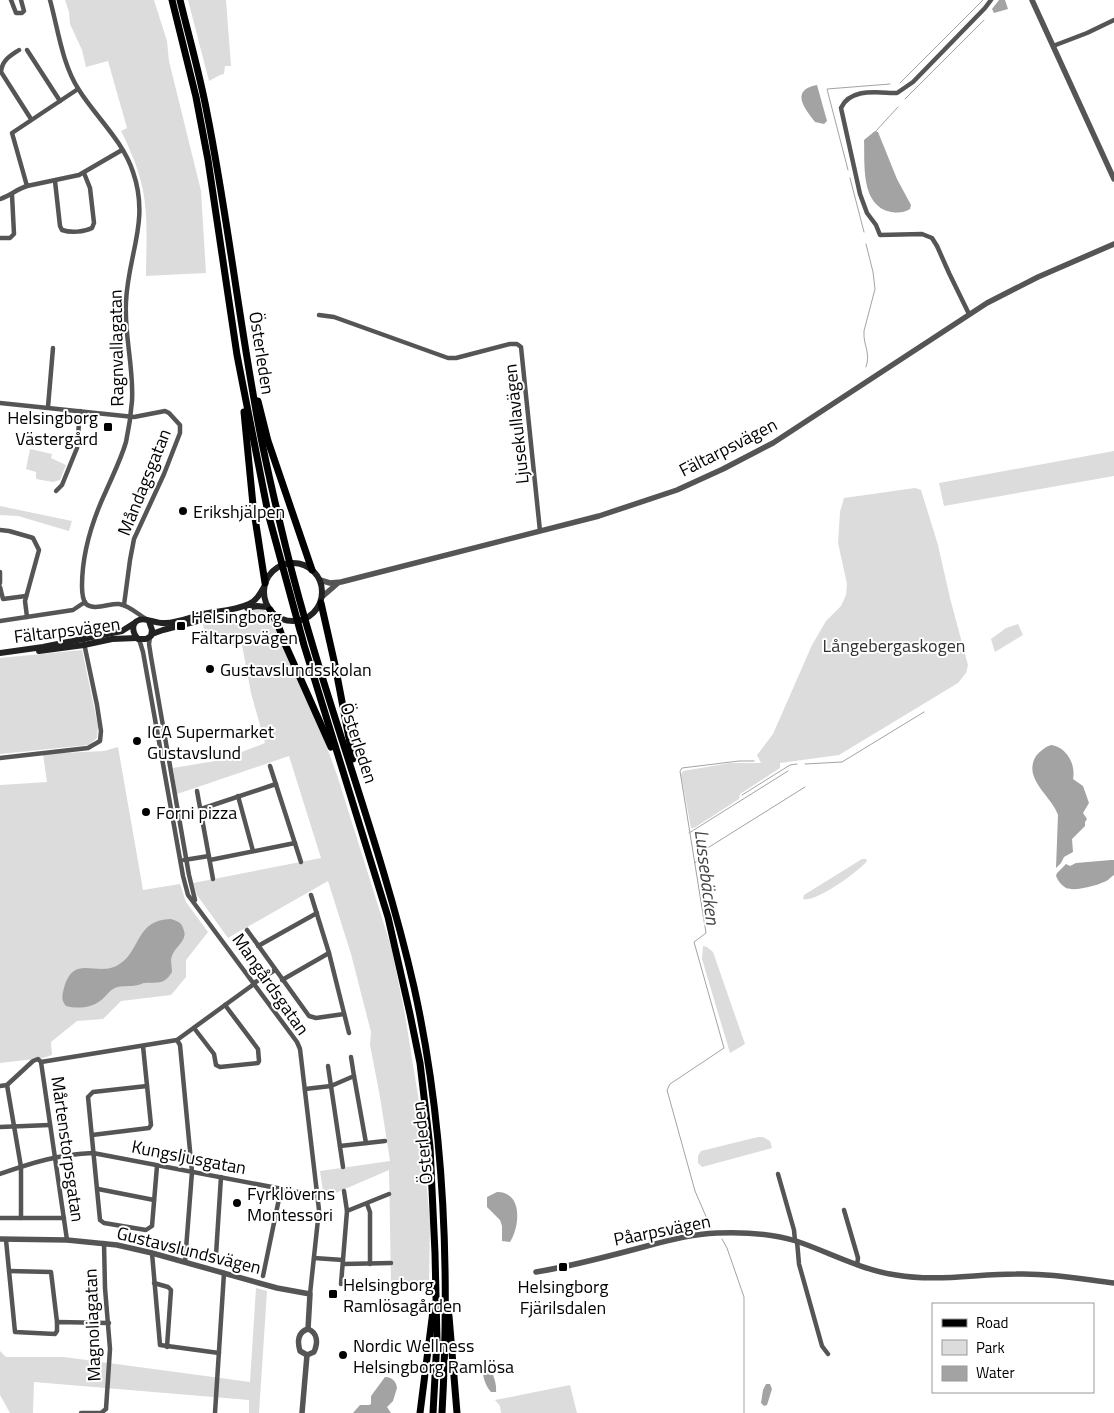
<svg xmlns="http://www.w3.org/2000/svg" width="1114" height="1413" font-family="'Titillium Web',sans-serif">
  <style>
    .green { fill: #dcdcdc }
    .water { fill: #a3a3a3 }
    .lines { fill: none; stroke-linecap: round; stroke-linejoin: round }
    .stream { stroke: #a3a3a3; stroke-width: 1 }
    .minor { stroke: #555; stroke-width: 4.5 }
    .tertiary { stroke: #555; stroke-width: 5.5 }
    .secondary { stroke: #222; stroke-width: 6 }
    .primary { stroke: #000; stroke-width: 7 }
    .poi-dot { fill: #000; stroke: #fff; stroke-width: 2 }
    .labels { text-anchor: middle; dominant-baseline: central; stroke-width: 4; stroke-linejoin: round; paint-order: stroke }
    .street-label { font-size: 18px; fill: #000; stroke: #fff }
    .poi-label { font-size: 18px; fill: #000; stroke: #fff; text-anchor: start }
    .park-label { font-size: 18px; fill: #333; stroke: #fff }
    .water-label { font-size: 19px; font-style: italic; fill: #444; stroke: #fff }
  </style>
  <rect width="100%" height="100%" fill="#fff"/>
  <g class="green">
    <path d="M65 0H154L167 41 169 61 201 191 206 273 146 276C146 246 149 212 141 182 137 165 129 147 121 131L127 128 108 61 86 67 82 50 70 24 69 12Z"/>
    <path d="M188 0H226L231 66H225L224 74 220 75 209 81Z"/>
    <path d="M30 449 52 454 51 458 66 465 60 480 53 482 36 479V472L26 469Z"/>
    <path d="M1114 451V476L944 506 939 483Z"/>
    <path d="M915 488 921 490 938 545 950 598 968 665 966 673 958 683 839 755 780 763V768L740 794 739 799 694 828H691L681 775 683 771 730 763H761L757 755 773 734 812 645 826 621 841 606 846 595 847 584 838 543 840 512 844 498Z"/>
    <path d="M0 506 72 521 69 531 18 516 0 515Z"/>
    <path d="M258 608 263 609 273 620 321 731 337 775 392 950 405 1015 419 1102 430 1223 429 1282 391 1283 389 1170 324 1198 320 1171 390 1161 380 1097 370 1045 371 1032 351 954 328 881 228 938 197 895 193 883 321 858 289 756 177 794 173 768 221 760 265 743 251 693 242 645 222 646 205 634 203 624Z"/>
    <path d="M1018 624 1023 635 995 652 991 639 1006 628Z"/>
    <path d="M82 650 98 726 97 738 89 745 0 754V658Z"/>
    <path d="M118 747 143 890 180 884 186 902 208 932 186 960V977L171 995 121 1001 103 1019 77 1021 51 1042 52 1055 43 1058 0 1063V785L47 782 43 754 104 751Z"/>
    <path d="M862 859H866L867 861C858 872 815 903 803 899L804 895Z"/>
    <path d="M703 946 707 947 713 952 745 1044 730 1053 702 959Z"/>
    <path d="M758 1137H763L770 1141 772 1148 702 1167 698 1163V1156L701 1151Z"/>
    <path d="M256 1288 267 1291 259 1413H249V1400L34 1382 33 1413H10L0 1395V1351L6 1357H64L250 1382Z"/>
    <path d="M570 1385 577 1413H501L500 1406 495 1400Z"/>
  </g>
  <g class="water">
    <path d="M999 0H1005L1008 9 994 13 992 9Z"/>
    <path d="M817 85 827 121 824 124 815 122C804 108 790 90 817 85Z"/>
    <path d="M875 131 878 132 897 179 911 205 910 209C903 213 899 213 891 212 860 206 865 163 864 140Z"/>
    <path d="M1051 745C1067 747 1076 765 1073 779L1083 786 1089 803 1083 813 1087 819 1085 822V826L1072 839 1073 852 1064 857 1061 863 1056 868 1058 815C1052 796 1022 779 1036 756 1040 751 1045 747 1051 745Z"/>
    <path d="M1111 860H1114V875C1112 876 1110 878 1108 880 1100 885 1074 892 1066 888 1061 885 1058 881 1056 876L1057 873 1066 864 1070 866 1076 863Z"/>
    <path d="M171 919C177 921 181 922 183 928 189 940 176 945 172 956 170 960 172 966 172 972 164 985 159 982 145 983 142 983 142 984 138 985 131 987 122 985 115 988 108 991 106 997 100 1001 91 1008 77 1009 66 1006 61 1000 62 996 64 988 74 951 99 980 121 963 141 949 136 920 171 919Z"/>
    <path d="M497 1192C523 1192 520 1226 510 1242L502 1241V1226L500 1220 487 1207V1197Z"/>
    <path d="M486 1367H488C493 1372 497 1384 496 1392H491C486 1387 482 1376 483 1369Z"/>
    <path d="M385 1377C392 1377 396 1381 397 1388L393 1401 387 1407 391 1413H353L360 1405H369L371 1404V1396Z"/>
    <path d="M766 1384H770L772 1389 767 1405 764 1406 761 1403 763 1390Z"/>
  </g>
  <g class="lines">
    <g class="stream">
      <path d="M900 83 983 0"/>
      <path d="M905 99 984 20"/>
      <path d="M876 131 898 107"/>
      <path d="M848 170 827 89 890 84"/>
      <path d="M850 178 864 232"/>
      <path d="M866 244 873 272 875 289 864 331C863 346 871 352 866 367"/>
      <path d="M805 764 842 762 924 712"/>
      <path d="M742 795 790 765 797 764"/>
      <path d="M689 833 788 771"/>
      <path d="M695 863 706 849 805 787"/>
      <path d="M711 1228 695 1191 667 1090 670 1084 724 1048 694 942 706 933 680 771 682 768 739 761H754"/>
      <path d="M722 1239 727 1248 744 1297V1413"/>
    </g>
    <g class="minor">
      <path d="M11 0 16 13H22L24 11 21 0"/>
      <path d="M50 0C58 29 62 64 79 90 96 117 123 141 133 172 150 221 128 254 126 302 124 335 134 368 132 401 131 414 129 428 126 442 121 459 113 475 106 491 92 521 82 553 82 586 82 591 82 599 86 604 94 611 110 603 119 604 128 605 138 614 146 619"/>
      <path d="M1053 46 1087 33 1114 20"/>
      <path d="M19 50C10 56 2 60 1 72L31 119"/>
      <path d="M27 50 60 101"/>
      <path d="M78 89 12 133 27 186 79 175 122 150"/>
      <path d="M55 181 60 226 62 230C71 233 84 232 92 228L94 223 90 188 84 173"/>
      <path d="M0 199C10 196 17 189 27 186"/>
      <path d="M0 238H10L14 234 12 195"/>
      <path d="M969 314 949 273 937 246 932 238 922 234 880 235 876 225 867 213 860 194 841 108C850 87 879 93 897 93L913 82 985 8 991 0"/>
      <path d="M319 315 334 317 448 358H456L510 344H517L521 347 540 531"/>
      <path d="M0 403 134 417 165 411 169 413 180 425V433L164 474 134 539 130 560 124 605"/>
      <path d="M48 407 53 348"/>
      <path d="M56 491 62 485 77 448 80 411"/>
      <path d="M0 530 9 531 30 537 33 538 39 550 25 601 27 617"/>
      <path d="M0 572V583"/>
      <path d="M0 587 3 599 26 596"/>
      <path d="M0 621 73 610 85 602"/>
      <path d="M150 637 149 644 151 657 189 875 195 900"/>
      <path d="M139 639 143 652 183 876 188 895 297 1042 300 1049 319 1210 310 1294"/>
      <path d="M0 758 88 748 100 741 101 731 97 705 84 643"/>
      <path d="M270 766 301 862"/>
      <path d="M197 791 213 879"/>
      <path d="M238 796 253 851"/>
      <path d="M201 809 276 784"/>
      <path d="M184 860 209 856"/>
      <path d="M210 860 295 843"/>
      <path d="M311 895 329 953 349 1033"/>
      <path d="M247 930 309 1016 316 1018 344 1014"/>
      <path d="M258 946 317 913"/>
      <path d="M282 980 329 953"/>
      <path d="M254 983 275 970"/>
      <path d="M194 1028 214 1054 216 1065 220 1067 258 1063 259 1061 258 1049 225 1005"/>
      <path d="M177 1040 180 1045 192 1172 185 1262"/>
      <path d="M41 1062 177 1040 254 984"/>
      <path d="M328 1066 343 1167"/>
      <path d="M354 1076 366 1143"/>
      <path d="M7 1085 21 1167V1218"/>
      <path d="M0 1086 7 1085 33 1061 38 1059 41 1062 67 1240"/>
      <path d="M147 1086 93 1092 88 1097 100 1220 104 1223 146 1230 152 1226 157 1166"/>
      <path d="M305 1089 331 1086 354 1076 351 1057"/>
      <path d="M0 1127 50 1125"/>
      <path d="M92 1135 149 1128 151 1125 143 1046"/>
      <path d="M340 1146 385 1141"/>
      <path d="M0 1174C31 1163 60 1154 93 1153L319 1196"/>
      <path d="M778 1174 794 1230 795 1241"/>
      <path d="M98 1189 154 1200"/>
      <path d="M344 1191 347 1211"/>
      <path d="M367 1204 370 1212V1264"/>
      <path d="M844 1210 858 1258 857 1265"/>
      <path d="M0 1218H64"/>
      <path d="M6 1240 15 1332 55 1334 57 1331V1322L109 1323"/>
      <path d="M797 1241 799 1264 822 1346 828 1354"/>
      <path d="M152 1253 160 1345 219 1353"/>
      <path d="M216 1255 221 1177"/>
      <path d="M314 1258 343 1260"/>
      <path d="M343 1264 391 1263"/>
      <path d="M9 1271 51 1272 57 1322"/>
      <path d="M263 1276 281 1189"/>
      <path d="M154 1283 168 1287 171 1290 167 1347"/>
      <path d="M341 1284 347 1211 389 1194"/>
      <path d="M81 1413H101L106 1409 110 1349 105 1288 104 1243"/>
      <path d="M215 1413 224 1273"/>
    </g>
    <g class="tertiary">
      <path d="M1032 0 1114 179"/>
      <path d="M320 580 330 583 341 582 599 516 677 490 723 469 773 443 987 303 1038 277 1114 244"/>
      <path d="M323 596 338 583"/>
      <path d="M0 1239 67 1240 117 1245 152 1253 277 1288 310 1294 308 1329"/>
      <path d="M536 1272C573 1266 610 1256 647 1246 670 1240 693 1234 717 1233 743 1232 771 1233 796 1241 829 1252 861 1270 896 1275 936 1282 976 1274 1016 1274 1049 1273 1081 1279 1114 1283"/>
      <path d="M307 1355 300 1351C297 1341 298 1332 308 1329"/>
      <path d="M307 1355 314 1352C318 1343 318 1333 308 1329"/>
      <path d="M302 1413 307 1355"/>
    </g>
    <g class="secondary">
      <circle cx="293" cy="592" r="29"/>
      <path d="M247 608 257 606 267 607"/>
      <path d="M149 621 152 630 151 636 146 639H138C133 634 130 623 139 620 146 617 156 624 165 623 178 623 191 617 203 614 218 611 234 611 249 604 256 601 260 594 264 587"/>
      <path d="M152 634 163 630 220 615"/>
      <path d="M39 651 84 645 112 639 137 638"/>
      <path d="M0 653 43 647 122 631 133 624"/>
    </g>
    <g class="primary">
      <path d="M172 0 196 97 208 160 237 355 268 513 304 645 388 917 410 1014 420 1063 430 1147 435 1253 437 1340 433 1413"/>
      <path d="M180 0C189 37 200 75 207 113 226 208 237 304 254 399 262 449 274 499 286 548 322 696 380 838 414 987 445 1127 450 1271 442 1413"/>
      <path d="M258 401 268 441 312 570"/>
      <path d="M244 412 253 505 265 583"/>
      <path d="M321 603 335 665 353 759"/>
      <path d="M270 610 278 625 285 644 331 747"/>
      <path d="M449 1316 457 1413"/>
      <path d="M420 1413 433 1311"/>
    </g>
  </g>
  <g class="poi-dot">
    <rect x="103" y="422" width="10" height="10" rx="2.5"/>
    <circle cx="183" cy="511" r="5"/>
    <rect x="176" y="621" width="10" height="10" rx="2.5"/>
    <circle cx="210" cy="669" r="5"/>
    <circle cx="137" cy="741" r="5"/>
    <circle cx="146" cy="812" r="5"/>
    <circle cx="237" cy="1203" r="5"/>
    <rect x="558" y="1262" width="10" height="10" rx="2.5"/>
    <rect x="328" y="1289" width="10" height="10" rx="2.5"/>
    <circle cx="343" cy="1355" r="5"/>
  </g>
  <g class="labels">
    <g class="street-label">
      <text transform="translate(116 348) rotate(-91)">Ragnvallagatan</text>
      <text transform="translate(262 353) rotate(81)">Österleden</text>
      <text transform="translate(516 424) rotate(-96)">Ljusekullavägen</text>
      <text transform="translate(728 447) rotate(-27)">Fältarpsvägen</text>
      <text transform="translate(144 482) rotate(-68)">Måndagsgatan</text>
      <text transform="translate(67 630) rotate(-7)">Fältarpsvägen</text>
      <text transform="translate(359 743) rotate(72)">Österleden</text>
      <text transform="translate(271 984) rotate(55)">Mangårdsgatan</text>
      <text transform="translate(422 1143) rotate(-96)">Österleden</text>
      <text transform="translate(68 1149) rotate(82)">Mårtenstorpsgatan</text>
      <text transform="translate(189 1157) rotate(11)">Kungsljusgatan</text>
      <text transform="translate(662 1230) rotate(-11)">Påarpsvägen</text>
      <text transform="translate(189 1250) rotate(14)">Gustavslundsvägen</text>
      <text transform="translate(92 1325) rotate(-92)">Magnoliagatan</text>
    </g>
    <g class="poi-label">
      <text x="98" y="417" text-anchor="end">Helsingborg<tspan x="98" dy="21">Västergård</tspan></text>
      <text x="193" y="511">Erikshjälpen</text>
      <text x="191" y="616">Helsingborg<tspan x="191" dy="21">Fältarpsvägen</tspan></text>
      <text x="220" y="669">Gustavslundsskolan</text>
      <text x="147" y="731">ICA Supermarket<tspan x="147" dy="21">Gustavslund</tspan></text>
      <text x="156" y="812">Forni pizza</text>
      <text x="247" y="1193">Fyrklöverns<tspan x="247" dy="21">Montessori</tspan></text>
      <text x="343" y="1284">Helsingborg<tspan x="343" dy="21">Ramlösagården</tspan></text>
      <text x="563" y="1286" text-anchor="middle">Helsingborg<tspan x="563" dy="21">Fjärilsdalen</tspan></text>
      <text x="353" y="1345">Nordic Wellness<tspan x="353" dy="21">Helsingborg Ramlösa</tspan></text>
    </g>
    <g class="park-label">
      <text x="894" y="645">Långebergaskogen</text>
    </g>
    <g class="water-label">
      <text transform="translate(708 877) rotate(83)">Lussebäcken</text>
    </g>
  </g>
  <rect x="932" y="1303" width="162" height="90" fill="#ffffff" stroke="#999999"/>
  <rect x="942" y="1319" width="25" height="8" fill="#000000" stroke="#999999"/>
  <text x="976" y="1328" font-size="15" fill="#000000">Road</text>
  <rect x="942" y="1340" width="25" height="15" fill="#dcdcdc" stroke="#999999"/>
  <text x="976" y="1353" font-size="15" fill="#000000">Park</text>
  <rect x="942" y="1366" width="25" height="15" fill="#a3a3a3" stroke="#999999"/>
  <text x="976" y="1378" font-size="15" fill="#000000">Water</text>
</svg>
